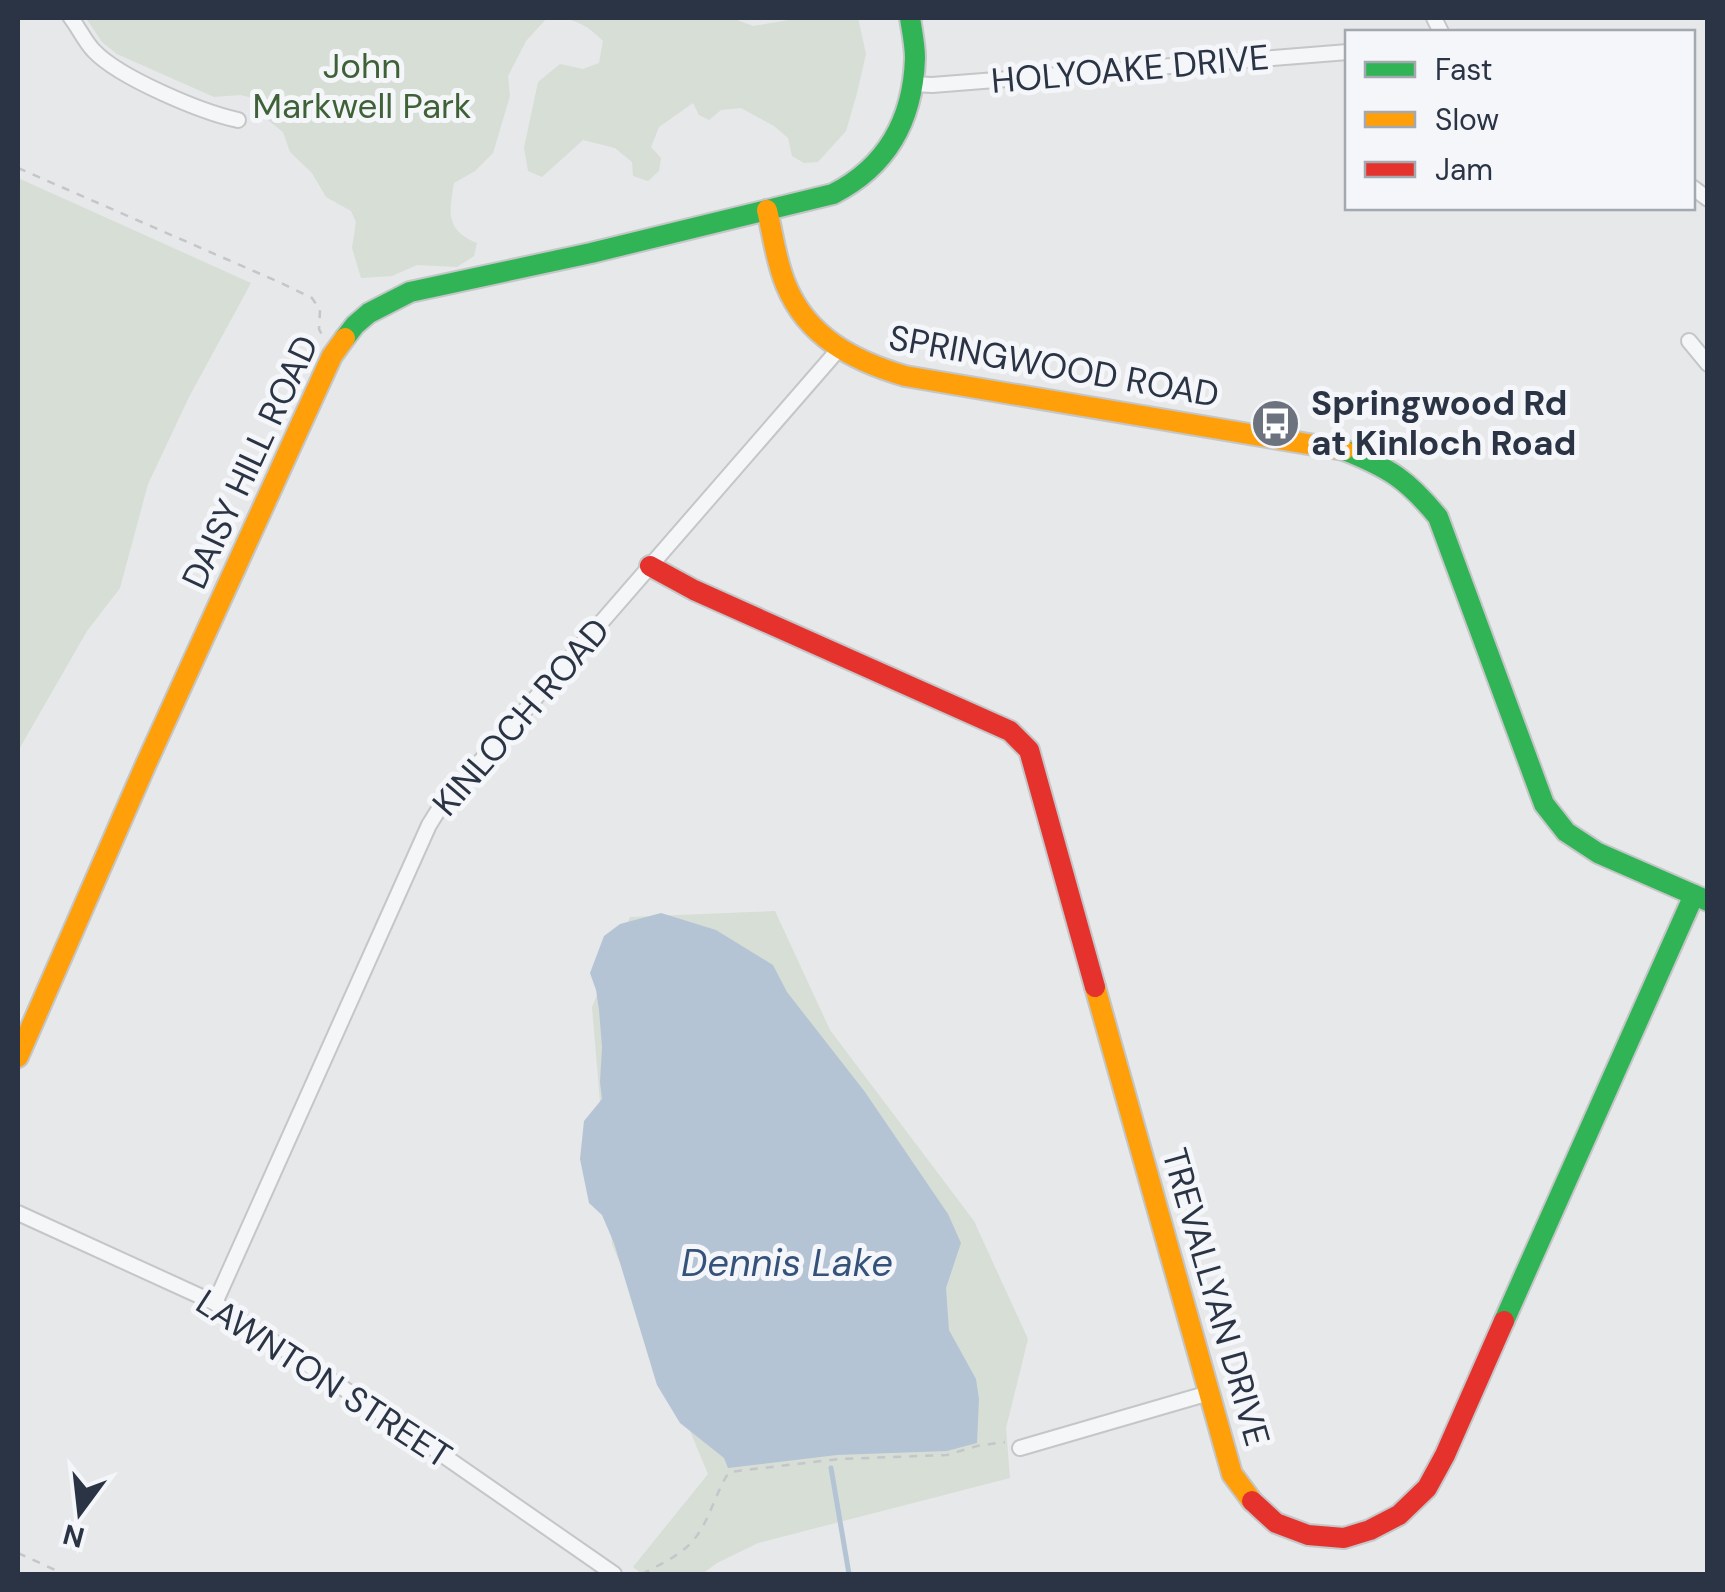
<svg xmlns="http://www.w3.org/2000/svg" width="1725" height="1592" font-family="'DM Sans',sans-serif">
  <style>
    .green { fill: #d6ded6 }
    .water { fill: #b4c4d5 }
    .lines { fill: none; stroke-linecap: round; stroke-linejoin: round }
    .stream { stroke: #b4c4d5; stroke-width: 5 }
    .street-casing { stroke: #c4c6c8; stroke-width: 18 }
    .fast-casing { stroke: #c4c6c8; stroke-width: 24 }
    .slow-casing { stroke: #c4c6c8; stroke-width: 24 }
    .jam-casing { stroke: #c4c6c8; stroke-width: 24 }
    .path { stroke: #c5c6ca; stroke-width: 2.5; stroke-dasharray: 8 8; stroke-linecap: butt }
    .street { stroke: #f5f6f7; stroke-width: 14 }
    .fast { stroke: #30b455; stroke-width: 20 }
    .slow { stroke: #ff9f0a; stroke-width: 20 }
    .jam { stroke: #e5322d; stroke-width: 20 }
    .labels { text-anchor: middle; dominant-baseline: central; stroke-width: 10; stroke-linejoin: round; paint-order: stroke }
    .park-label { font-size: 35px; fill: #3f6138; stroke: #f4f6f9 }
    .street-label { font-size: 35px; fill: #2b3445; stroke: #f4f6f9 }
    .poi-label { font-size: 35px; font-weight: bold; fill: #2b3445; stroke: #f4f6f9; text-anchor: start }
    .water-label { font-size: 38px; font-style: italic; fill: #34527a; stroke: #f4f6f9 }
  </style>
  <rect width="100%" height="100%" fill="#e6e8ea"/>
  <g class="green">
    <path d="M86 18H547L526 41 508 76 510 96 493 153 475 171 454 183C449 212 445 230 477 243L474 256 457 267 417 265 392 276 361 278 352 248 356 222 351 211 326 197 312 173 290 152 283 132 264 117 260 106 253 98 240 95 214 97 117 54 102 42Z"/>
    <path d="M557 18H732L753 26 801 18H858L866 54 857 93 846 131 818 162 804 163 792 156 788 138 774 126 741 108 721 110 709 120 699 115 693 103 659 127 651 147 661 158 659 171 648 181 633 176 632 162 615 148 583 140 542 177 528 171 524 148 538 82 560 64 583 69 599 63 603 41C589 27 577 19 557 18Z"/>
    <path d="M18 178 251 283 189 397 148 484 120 588 87 631 18 751Z"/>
    <path d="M775 911 830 1030 974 1221 1028 1339 1006 1428 1010 1478 758 1543 717 1563 702 1574H642L633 1567 708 1474 612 1244 592 1007 630 917Z"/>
  </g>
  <path class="water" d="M661 913 716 930 773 965 787 992 865 1092 948 1214 961 1243 946 1288 949 1330 976 1379 979 1399 977 1443 947 1451 837 1455 728 1468 724 1458 680 1423 657 1385 614 1243 602 1215 589 1203 580 1159 584 1121 602 1099 600 1082 602 1047 599 1010 596 990 590 973 604 936 620 924Z"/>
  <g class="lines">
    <path class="stream" d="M831 1468 849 1574"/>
    <defs>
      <g id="street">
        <path d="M71 18C79 28 85 42 94 51 120 78 201 112 238 120"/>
        <path d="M1434 18 1441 32"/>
        <path d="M912 84 932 85 1348 52"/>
        <path d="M1692 187 1708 199"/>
        <path d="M1689 341 1708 364"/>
        <path d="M18 1213 215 1303 421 1440 614 1574"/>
        <path d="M215 1303 429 825 439 809 838 350"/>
        <path d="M1020 1448 1209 1393"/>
      </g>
      <g id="fast">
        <path d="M345 338 355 325 369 313 410 292 591 253 833 194C888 166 913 119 915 58 915 45 912 31 910 18"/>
        <path d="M1344 450C1389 468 1407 479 1438 517L1544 804 1566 832 1598 853 1708 901"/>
        <path d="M1504 1321 1694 895"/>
      </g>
      <g id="slow">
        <path d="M767 210C773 235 776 262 786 285 807 337 854 361 905 376L1344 450"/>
        <path d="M1095 987 1232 1474 1252 1501"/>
        <path d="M18 1057 146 764 332 356 345 338"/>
      </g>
      <g id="jam">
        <path d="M650 566 694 590 1010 731 1029 750 1095 987"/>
        <path d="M1252 1501 1276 1523 1308 1535 1344 1538 1370 1530 1399 1515 1427 1488 1445 1455 1504 1321"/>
      </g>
    </defs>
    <use href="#street" class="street-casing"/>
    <use href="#fast" class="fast-casing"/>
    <use href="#slow" class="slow-casing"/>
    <use href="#jam" class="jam-casing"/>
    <g class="path">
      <path d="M18 168 281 283 312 298 320 310 319 329 323 337"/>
      <path d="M18 1553 64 1574"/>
      <path d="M642 1574C663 1563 687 1553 700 1531 712 1512 717 1490 729 1472L839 1459 947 1455 977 1446 1005 1442"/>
    </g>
    <use href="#street" class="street"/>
    <use href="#fast" class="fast"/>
    <use href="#slow" class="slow"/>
    <use href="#jam" class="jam"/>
  </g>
  <defs>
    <symbol id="bus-disc" viewBox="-11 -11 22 22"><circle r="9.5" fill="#6c737f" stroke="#f4f6f9"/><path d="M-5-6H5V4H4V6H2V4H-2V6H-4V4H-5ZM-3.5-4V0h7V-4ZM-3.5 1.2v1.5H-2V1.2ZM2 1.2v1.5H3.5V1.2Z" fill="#fff"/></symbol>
  </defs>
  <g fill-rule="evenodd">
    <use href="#bus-disc" x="1248" y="396" width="55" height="55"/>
  </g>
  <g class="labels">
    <g class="park-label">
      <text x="362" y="66">John<tspan x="362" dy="40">Markwell Park</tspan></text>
    </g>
    <g class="street-label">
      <text transform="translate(1130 69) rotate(-5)">HOLYOAKE DRIVE</text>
      <text transform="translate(1054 366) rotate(10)">SPRINGWOOD ROAD</text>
      <text transform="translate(250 462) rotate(-65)">DAISY HILL ROAD</text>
      <text transform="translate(521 717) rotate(-49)">KINLOCH ROAD</text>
      <text transform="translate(1216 1297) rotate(74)">TREVALLYAN DRIVE</text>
      <text transform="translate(324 1379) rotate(33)">LAWNTON STREET</text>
    </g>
    <g class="poi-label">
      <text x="1311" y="403">Springwood Rd<tspan x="1311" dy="40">at Kinloch Road</tspan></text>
    </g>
    <g class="water-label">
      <text x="787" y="1263">Dennis Lake</text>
    </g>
  </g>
  <rect width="1725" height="1592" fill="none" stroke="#2b3445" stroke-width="40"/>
  <rect x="1345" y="30" width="350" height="180" fill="#f4f6f9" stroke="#a4a8b1" stroke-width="2.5"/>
  <rect x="1365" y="62" width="50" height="15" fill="#30b455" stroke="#a4a8b1" stroke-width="2.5"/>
  <text x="1435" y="80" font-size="30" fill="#2b3445">Fast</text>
  <rect x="1365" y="112" width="50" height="15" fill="#ff9f0a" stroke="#a4a8b1" stroke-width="2.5"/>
  <text x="1435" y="130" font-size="30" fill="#2b3445">Slow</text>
  <rect x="1365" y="162" width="50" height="15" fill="#e5322d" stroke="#a4a8b1" stroke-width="2.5"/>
  <text x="1435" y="180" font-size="30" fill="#2b3445">Jam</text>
  <g transform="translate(80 1512) rotate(195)" stroke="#f4f6f9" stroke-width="8" paint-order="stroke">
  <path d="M0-8L18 38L0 25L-18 38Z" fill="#2b3445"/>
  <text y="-15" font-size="28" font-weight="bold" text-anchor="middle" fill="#2b3445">N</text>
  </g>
</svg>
